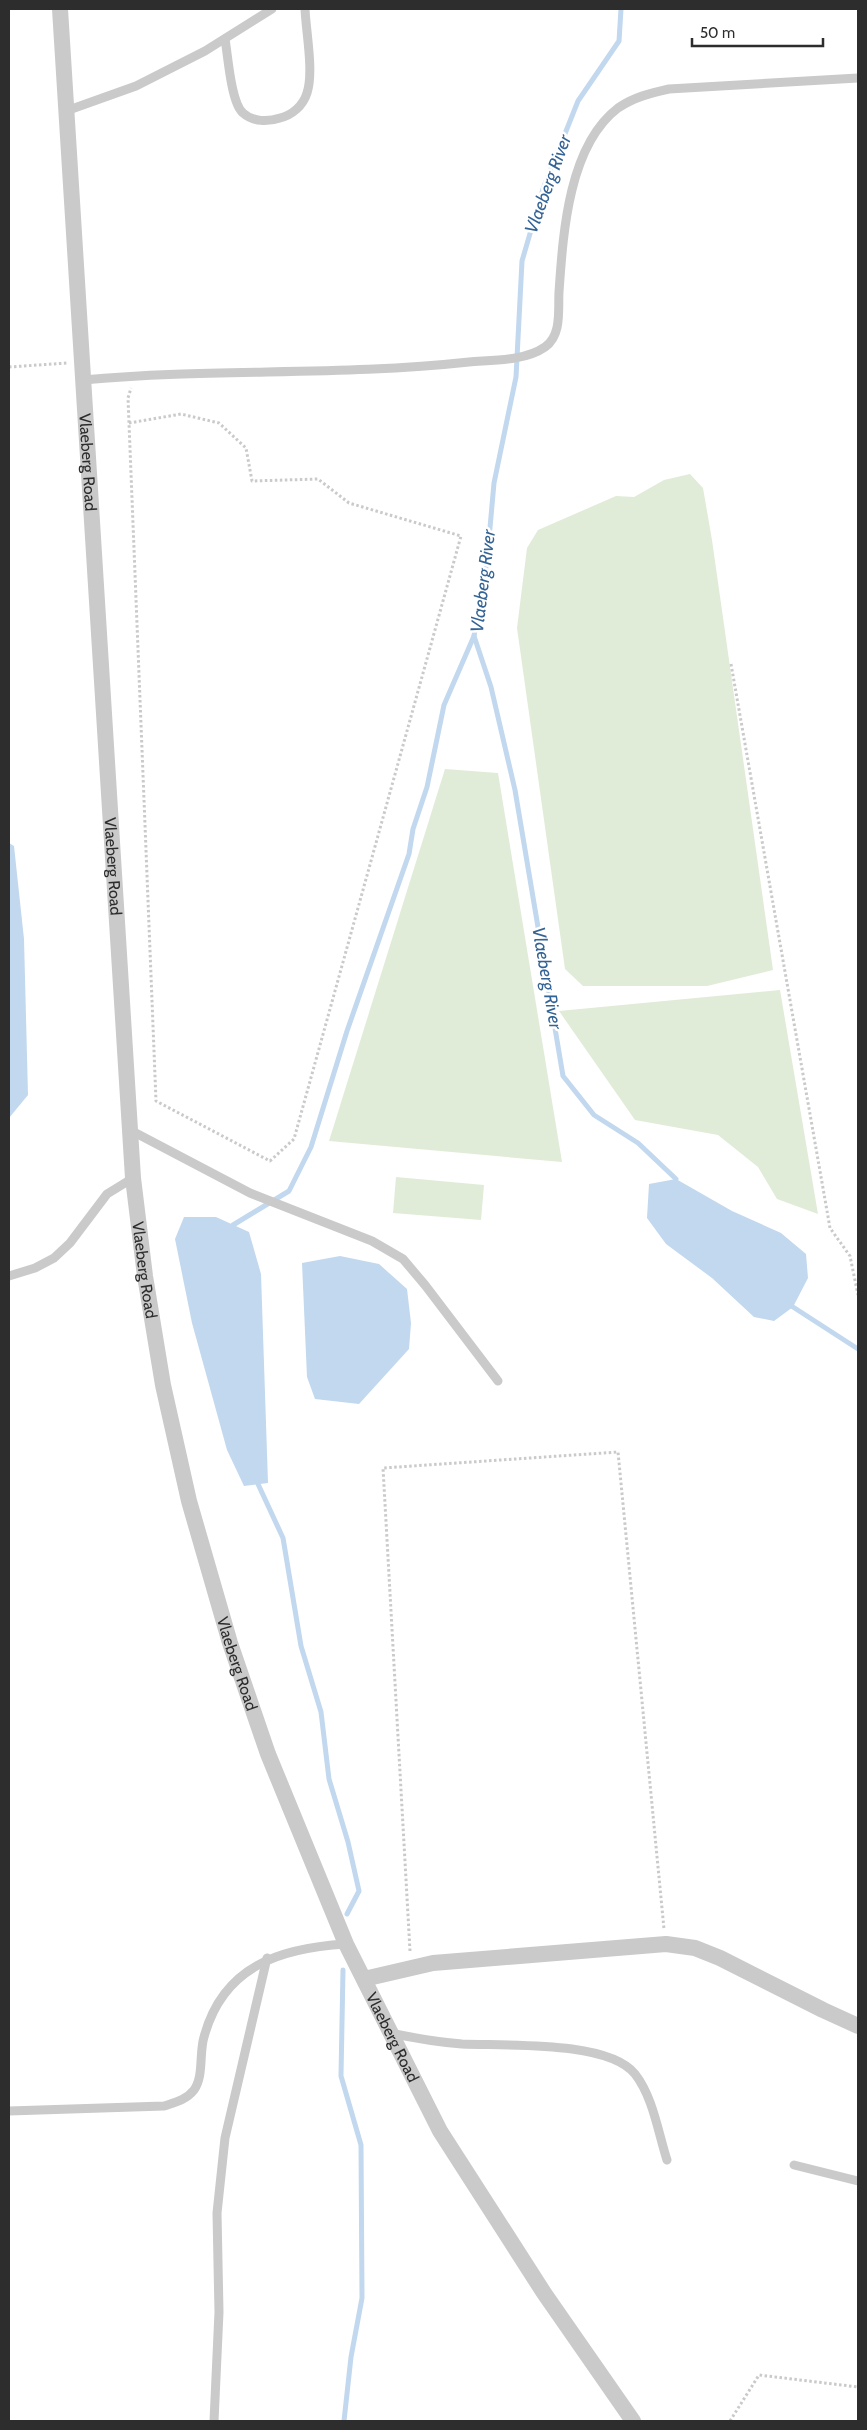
<svg xmlns="http://www.w3.org/2000/svg" width="867" height="2430" font-family="Cabin,sans-serif">
  <style>
    .green { fill: #e0ecd8 }
    .water { fill: #c2d8ee }
    .lines { fill: none; stroke-linecap: round; stroke-linejoin: round }
    .stream { stroke: #c2d8ee; stroke-width: 5 }
    .path { stroke: #cacaca; stroke-width: 3; stroke-dasharray: 2.5 2.5; stroke-linecap: butt }
    .lane { stroke: #cacaca; stroke-width: 9 }
    .street { stroke: #cacaca; stroke-width: 16 }
    .labels { text-anchor: middle; dominant-baseline: central; stroke-width: 5; stroke-linejoin: round; paint-order: stroke }
    .street-label { font-size: 16px; fill: #2d2d2d; stroke: #fff }
    .water-label { font-size: 18px; font-style: italic; fill: #346495; stroke: #fff }
  </style>
  <rect width="100%" height="100%" fill="#fff"/>
  <g class="green">
    <path d="M690 474 703 488 712 540 773 970 707 986H583L565 969 517 628 527 548 538 530 616 496 634 497 664 480Z"/>
    <path d="M445 769 498 773 562 1162 329 1141Z"/>
    <path d="M780 990 818 1214 777 1199 758 1167 718 1135 635 1120 559 1011Z"/>
    <path d="M396 1177 484 1185 481 1220 393 1213Z"/>
  </g>
  <g class="water">
    <path d="M9 843 14 846 24 939 28 1095 9 1118Z"/>
    <path d="M676 1179 732 1211 781 1233 806 1254 808 1278 793 1307 774 1321 754 1317 712 1278 666 1244 647 1218 649 1184Z"/>
    <path d="M184 1217H216L249 1232 261 1274 268 1483 244 1486 227 1450 192 1323 175 1239Z"/>
    <path d="M340 1256 379 1264 407 1289 411 1323 409 1349 359 1404 315 1399 307 1377 302 1263Z"/>
  </g>
  <g class="lines">
    <g class="stream">
      <path d="M621 9 619 41 578 101 543 189 522 261 516 377 494 483 487 561 474 636 491 687 515 790 563 1076 594 1115 638 1143 676 1179"/>
      <path d="M233 1225 289 1191 311 1147 347 1031 409 854 413 829 427 787 444 705 474 636"/>
      <path d="M793 1307 858 1349"/>
      <path d="M258 1484 283 1538 301 1646 321 1712 329 1779 348 1842 359 1891 347 1914"/>
      <path d="M343 1970 341 2076 361 2145 362 2298 351 2357 344 2421"/>
    </g>
    <g class="path">
      <path d="M9 367 67 363"/>
      <path d="M129 423 181 414 219 423 246 448 252 481 318 479 349 503 461 536 294 1139 270 1161 156 1101 128 398 131 388"/>
      <path d="M731 664 830 1228 850 1256 858 1295"/>
      <path d="M410 1951 383 1468 618 1452 664 1929"/>
      <path d="M730 2421 759 2375 858 2387"/>
    </g>
    <g class="lane">
      <path d="M225 39C228 56 231 103 243 113 253 122 268 122 280 118 292 115 303 106 307 93 314 72 306 32 305 9"/>
      <path d="M66 111 136 86 205 51 272 9"/>
      <path d="M83 380C212 368 341 376 469 362 493 360 525 361 545 347 562 335 558 310 559 292 563 235 568 146 618 108 634 97 651 93 669 89L858 78"/>
      <path d="M130 1130 250 1193 372 1241 403 1259 425 1285 498 1381"/>
      <path d="M9 1276 35 1268 54 1258 70 1243 107 1194 133 1178"/>
      <path d="M390 2033C414 2038 437 2042 462 2044 504 2046 608 2040 635 2074 653 2097 658 2132 667 2160"/>
      <path d="M9 2111 164 2106C176 2102 186 2100 194 2090 204 2076 199 2053 204 2037 223 1966 280 1948 346 1944"/>
      <path d="M794 2165 858 2181"/>
      <path d="M214 2421 219 2312 217 2213 225 2138 267 1958"/>
    </g>
    <g class="street">
      <path id="s1" d="M60 9 133 1178 145 1276 163 1385 189 1501 230 1643 268 1754 346 1944 440 2131 544 2293 633 2421"/>
      <path d="M364 1979 433 1963 666 1944 695 1948 720 1958 823 2010 858 2026"/>
    </g>
  </g>
  <g class="labels">
    <g class="street-label">
      <text stroke="none"><textPath href="#s1" startOffset="454">Vlaeberg Road</textPath></text>
      <text stroke="none"><textPath href="#s1" startOffset="859">Vlaeberg Road</textPath></text>
      <text stroke="none"><textPath href="#s1" startOffset="1264">Vlaeberg Road</textPath></text>
      <text stroke="none"><textPath href="#s1" startOffset="1669">Vlaeberg Road</textPath></text>
      <text stroke="none"><textPath href="#s1" startOffset="2074">Vlaeberg Road</textPath></text>
    </g>
    <g class="water-label">
      <text transform="translate(548 184) rotate(-70)">Vlaeberg River</text>
      <text transform="translate(483 581) rotate(-83)">Vlaeberg River</text>
      <text transform="translate(547 978) rotate(80)">Vlaeberg River</text>
    </g>
  </g>
  <rect width="867" height="2430" fill="none" stroke="#2d2d2d" stroke-width="20"/>
  <path d="M692 38v8h131v-8" fill="none" stroke="#2d2d2d" stroke-width="2.5"/>
  <text x="700" y="38" font-size="15" fill="#2d2d2d" stroke="#ffffff" stroke-width="4" paint-order="stroke">50 m</text>
</svg>
